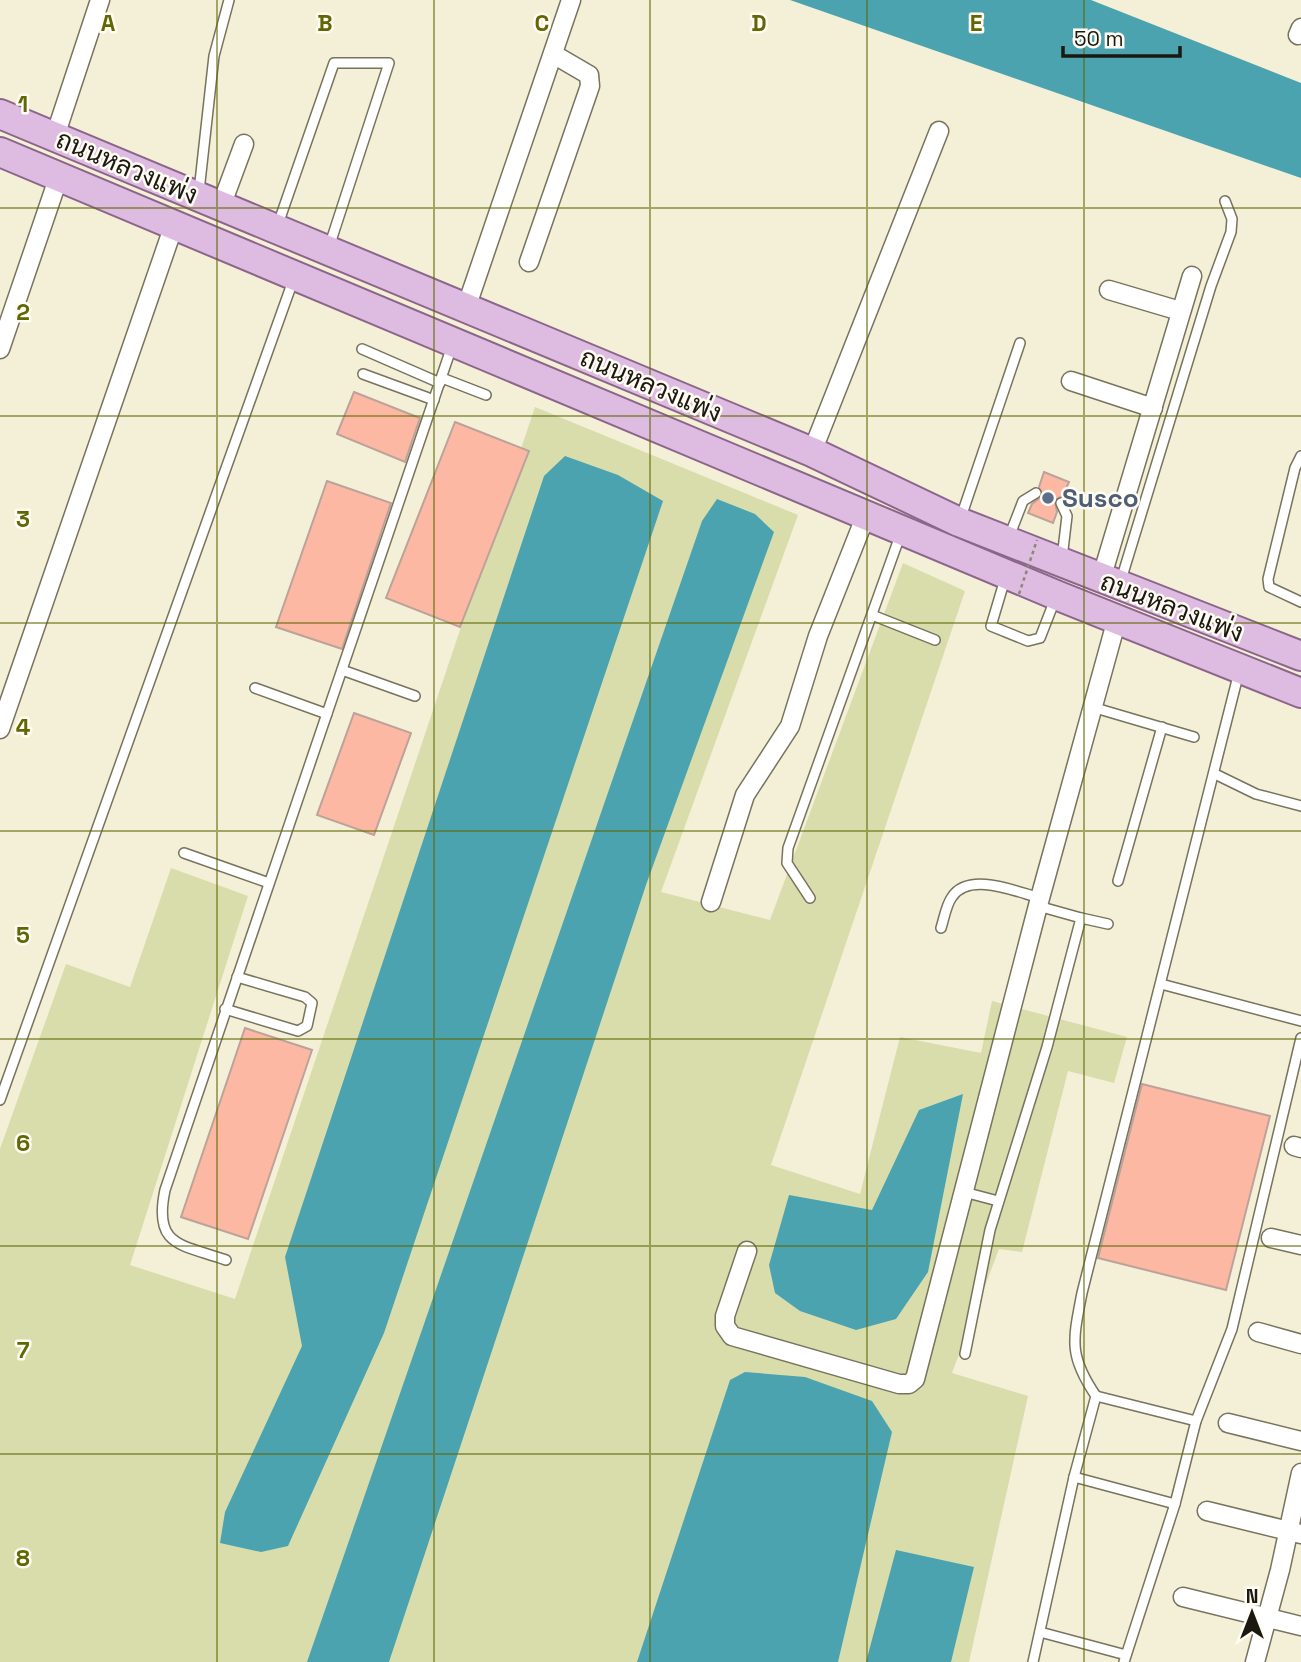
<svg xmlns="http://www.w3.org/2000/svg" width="1301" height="1662" font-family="'Space Grotesk',Sarabun,sans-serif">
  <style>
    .green { fill: #d9ddac }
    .water { fill: #4ba3b0 }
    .building { fill: #fdb8a3; stroke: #bba29a; stroke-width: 2 }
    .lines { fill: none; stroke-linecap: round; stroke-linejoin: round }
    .lane-casing { stroke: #77735d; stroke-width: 12 }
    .street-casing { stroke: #77735d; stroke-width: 21 }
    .primary-casing { stroke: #8b658a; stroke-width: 32 }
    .lane { stroke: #fff; stroke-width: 9 }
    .street { stroke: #fff; stroke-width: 18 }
    .primary { stroke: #debbe0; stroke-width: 28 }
    .path-bridge { stroke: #8a8776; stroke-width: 2.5; stroke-dasharray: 3.5 3.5; stroke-linecap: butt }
    .grid { fill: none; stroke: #616705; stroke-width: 2; stroke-opacity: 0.55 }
    .service-dot { fill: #5c6f8a; stroke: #fefcf3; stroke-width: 2.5 }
    .labels { text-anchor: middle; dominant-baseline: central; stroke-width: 5; stroke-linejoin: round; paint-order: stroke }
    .street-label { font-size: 26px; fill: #1a1810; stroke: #fefcf3 }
    .service-label { font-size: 26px; font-weight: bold; fill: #4e5e75; stroke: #fefcf3; text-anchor: start }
    .grid-label { font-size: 23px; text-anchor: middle; font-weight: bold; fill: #616705; stroke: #fefcf3; stroke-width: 5; stroke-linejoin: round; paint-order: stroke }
  </style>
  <rect width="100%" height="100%" fill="#f4efd7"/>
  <path class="green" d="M535 407 798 515 661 892 770 920 903 563 965 591 771 1165 860 1194 900 1037 981 1053 992 1001 1127 1037 1114 1083 1068 1071 1022 1252 999 1249 952 1373 1028 1396 969 1662H0V1149L66 964 130 987 171 868 248 896 130 1265 235 1299Z"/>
  <g class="water">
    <path d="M790 0H1091L1301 83V178Z"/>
    <path d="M565 456 618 475 663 501 384 1333 288 1546 261 1552 220 1543 225 1512 302 1346 285 1257 544 476Z"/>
    <path d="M717 499 755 514 774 532 646 885 389 1662H307L702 521Z"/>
    <path d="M963 1094 928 1272 896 1319 856 1330 800 1311 775 1293 769 1265 789 1195 872 1210 919 1110Z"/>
    <path d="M745 1372 805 1377 872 1401 892 1432 838 1662H637L730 1380Z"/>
    <path d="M896 1550 974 1567 951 1662H866Z"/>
  </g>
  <g class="building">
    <path d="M354 392 420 418 405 462 337 434Z"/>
    <path d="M455 422 529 451 460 627 386 598Z"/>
    <path d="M1044 472 1069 482 1063 496 1055 500 1057 512 1053 523 1028 513 1032 504 1042 496 1039 487Z"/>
    <path d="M327 481 391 503 342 649 276 627Z"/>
    <path d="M354 713 411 733 374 835 317 815Z"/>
    <path d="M245 1028 312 1050 248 1239 181 1217Z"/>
    <path d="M1142 1084 1270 1116 1226 1290 1098 1258Z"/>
  </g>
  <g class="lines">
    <defs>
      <g id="lane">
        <path d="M199 191 214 56 229 0"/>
        <path d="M277 227 334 63H389L329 247"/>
        <path d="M362 349 440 383"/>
        <path d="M363 374 434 400"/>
        <path d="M442 378 486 395"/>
        <path d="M1301 456 1295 468 1268 579 1269 587 1301 602"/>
        <path d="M1061 503 1067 516 1062 558"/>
        <path d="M960 520 1020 343"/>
        <path d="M1009 537 1023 501 1036 493"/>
        <path d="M1005 579 991 626 1028 641 1040 638 1056 597"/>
        <path d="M1121 580 1211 286 1231 232 1232 219 1225 201"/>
        <path d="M872 615 935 640"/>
        <path d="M342 670 415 696"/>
        <path d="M255 688 327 714"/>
        <path d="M1092 707 1194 737"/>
        <path d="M1215 774 1256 794 1301 806"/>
        <path d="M184 853 269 883"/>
        <path d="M1118 881 1162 727"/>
        <path d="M810 898 787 863 788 848 901 533"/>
        <path d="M1081 918 1108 924"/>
        <path d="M941 928C944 919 946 905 952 897 969 871 1017 892 1040 898"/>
        <path d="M1161 984 1301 1021"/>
        <path d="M225 1009 298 1031 307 1026 312 1003 305 997 237 977"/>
        <path d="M0 1100 294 278"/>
        <path d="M964 1192 998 1201"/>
        <path d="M226 1260C181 1244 153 1247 165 1190L452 346"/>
        <path d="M965 1354 990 1230 1047 1047 1081 918 1038 906"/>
        <path d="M1096 1396 1196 1421"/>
        <path d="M1074 1477 1175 1504"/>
        <path d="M1040 1632 1126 1655"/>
        <path d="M1033 1662 1074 1477 1096 1396C1068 1355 1073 1340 1082 1293L1239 672"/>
        <path d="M1124 1662 1175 1504 1196 1421 1232 1329 1301 1038"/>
      </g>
      <g id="street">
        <path d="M1298 35 1301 28"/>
        <path d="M55 136 100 0"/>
        <path d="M221 206 244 144"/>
        <path d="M529 262 590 86 589 75 553 54"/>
        <path d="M1109 290 1180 311"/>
        <path d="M466 308 571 0"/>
        <path d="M0 349 59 176"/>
        <path d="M1071 381 1153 408"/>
        <path d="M812 452 939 131"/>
        <path d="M1101 579 1192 276"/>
        <path d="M0 729 174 225"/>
        <path d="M711 902 745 795 790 726 818 636 866 515"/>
        <path d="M1294 1146 1301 1148"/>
        <path d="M1271 1238 1301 1245"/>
        <path d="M747 1251 725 1316V1326L732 1336 899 1384H909L915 1379 1040 898 1117 619"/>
        <path d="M1258 1332 1301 1344"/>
        <path d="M1228 1423 1301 1441"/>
        <path d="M1207 1511 1301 1534"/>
        <path d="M1183 1597 1301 1626"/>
        <path d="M1255 1662 1280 1570 1301 1473"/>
      </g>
      <g id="primary">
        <path d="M0 114 812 452 959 522 1301 656"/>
        <path d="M0 152 1056 595 1301 693"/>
      </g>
    </defs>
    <use href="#lane" class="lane-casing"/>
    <use href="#street" class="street-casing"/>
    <use href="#primary" class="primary-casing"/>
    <use href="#lane" class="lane"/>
    <use href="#street" class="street"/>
    <use href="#primary" class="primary"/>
    <path class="path-bridge" d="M1019 594 1037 540"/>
  </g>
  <path class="grid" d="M217 0V1662M434 0V1662M650 0V1662M867 0V1662M1084 0V1662M0 208H1301M0 416H1301M0 623H1301M0 831H1301M0 1039H1301M0 1246H1301M0 1454H1301"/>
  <circle class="service-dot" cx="1048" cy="498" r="7"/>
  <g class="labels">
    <g class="street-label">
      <text transform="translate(127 167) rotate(23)">ถนนหลวงแพ่ง</text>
      <text transform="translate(651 385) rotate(23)">ถนนหลวงแพ่ง</text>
      <text transform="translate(1172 607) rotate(21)">ถนนหลวงแพ่ง</text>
    </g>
    <g class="service-label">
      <text x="1062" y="498">Susco</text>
    </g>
  </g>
  <g class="grid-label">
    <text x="108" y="31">A</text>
    <text x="325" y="31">B</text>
    <text x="542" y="31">C</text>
    <text x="759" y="31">D</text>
    <text x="976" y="31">E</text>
    <text x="23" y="112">1</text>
    <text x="23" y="320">2</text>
    <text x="23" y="527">3</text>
    <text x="23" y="735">4</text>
    <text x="23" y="943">5</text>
    <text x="23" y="1151">6</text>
    <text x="23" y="1358">7</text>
    <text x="23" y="1566">8</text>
  </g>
  <g transform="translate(1252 1613)" stroke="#fefcf3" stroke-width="5" paint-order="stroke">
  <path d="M0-5L12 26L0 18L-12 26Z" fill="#1a1810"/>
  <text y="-10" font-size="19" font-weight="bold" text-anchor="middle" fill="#1a1810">N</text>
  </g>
  <path d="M1063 46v10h117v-10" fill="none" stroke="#1a1810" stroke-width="3.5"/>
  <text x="1074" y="46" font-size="21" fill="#1a1810" stroke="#fefcf3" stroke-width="5" paint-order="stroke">50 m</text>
</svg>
